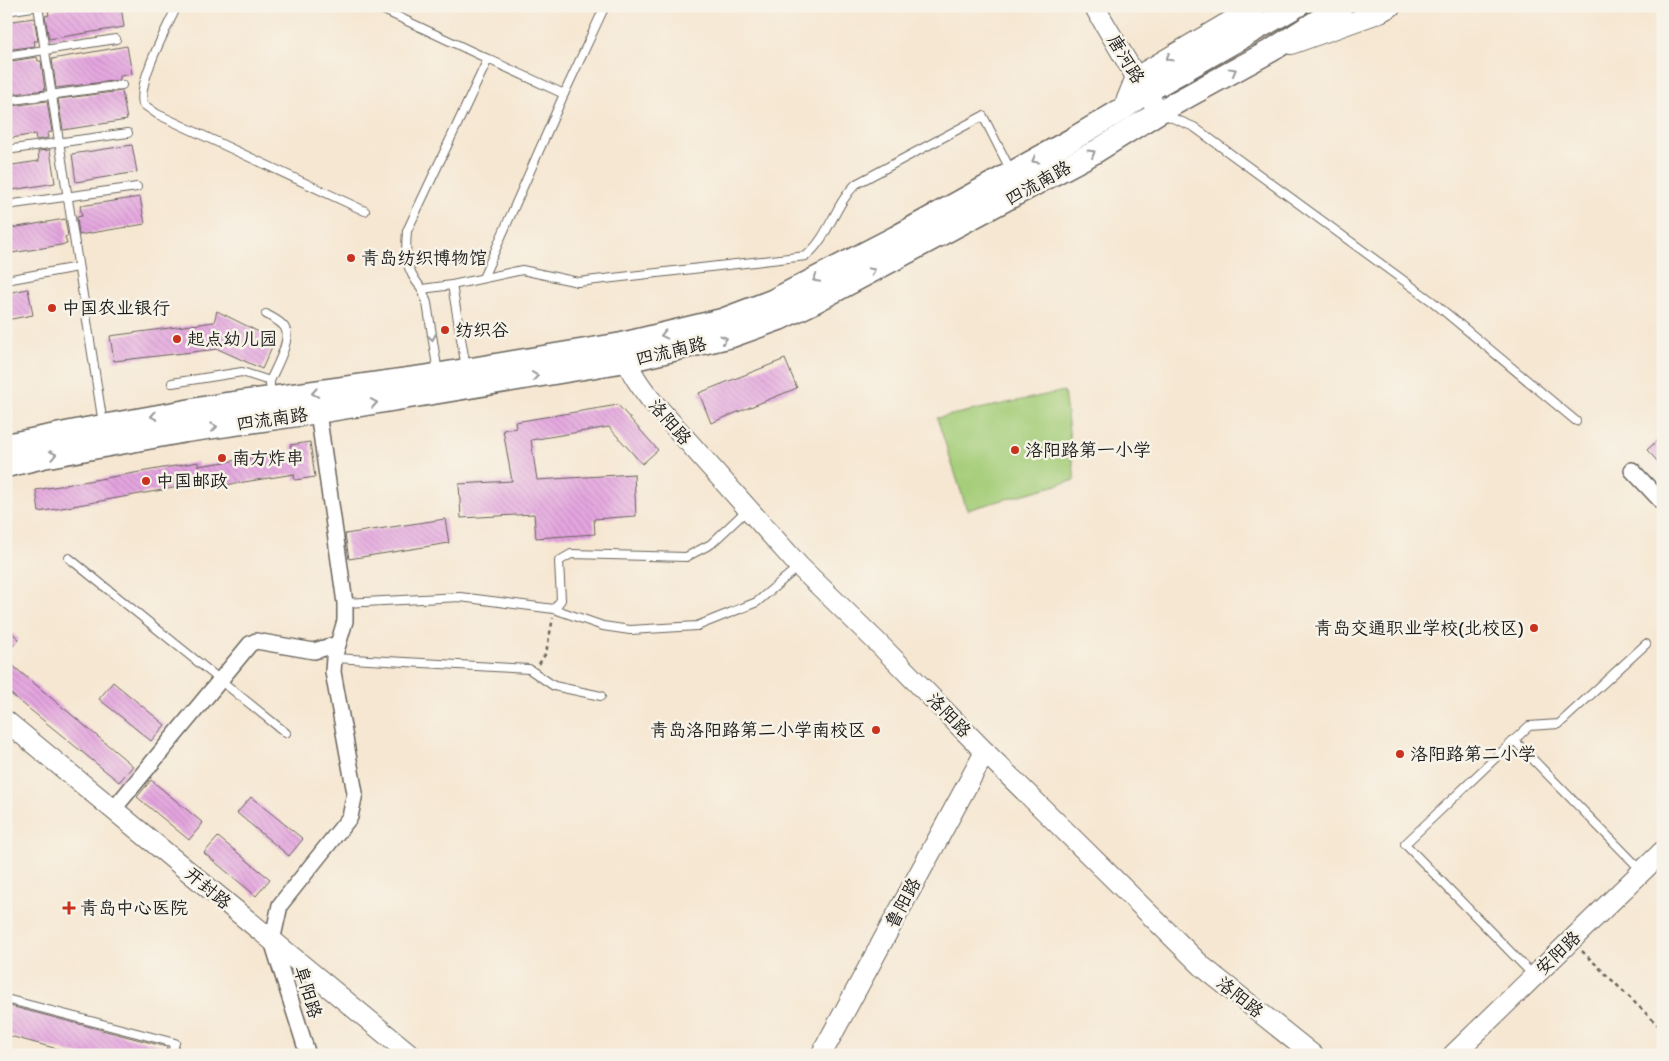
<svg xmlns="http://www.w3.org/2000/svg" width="1669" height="1061" font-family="Itim,'LXGW WenKai TC',sans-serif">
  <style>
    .green { fill: #a6ce7a; stroke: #61754b }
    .building { fill: url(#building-back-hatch) }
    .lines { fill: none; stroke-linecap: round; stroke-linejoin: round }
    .lane-casing { stroke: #68635c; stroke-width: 10 }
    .street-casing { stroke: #68635c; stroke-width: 18 }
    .secondary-casing { stroke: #68635c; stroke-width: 22 }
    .primary-casing { stroke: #68635c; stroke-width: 25 }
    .path { stroke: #68635c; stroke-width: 2.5; stroke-dasharray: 4 4; stroke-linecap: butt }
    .lane { stroke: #fff; stroke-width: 8 }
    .street { stroke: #fff; stroke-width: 15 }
    .secondary { stroke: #fff; stroke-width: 20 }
    .primary { stroke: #fff; stroke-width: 22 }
    .oneway { stroke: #999 }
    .poi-dot { fill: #c8321e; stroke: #f7f3e8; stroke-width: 2 }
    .labels { text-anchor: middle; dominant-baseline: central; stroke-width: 5; stroke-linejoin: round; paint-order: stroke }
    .street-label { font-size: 18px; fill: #1c1c1c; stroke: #f7f3e8 }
    .poi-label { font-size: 18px; fill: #1c1c1c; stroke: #f7f3e8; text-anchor: start }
  </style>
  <defs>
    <pattern id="building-back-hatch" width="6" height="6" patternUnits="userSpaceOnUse" patternTransform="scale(1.25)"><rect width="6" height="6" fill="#e4a5df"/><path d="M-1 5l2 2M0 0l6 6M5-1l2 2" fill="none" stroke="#c38dbf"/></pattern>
  </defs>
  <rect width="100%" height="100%" fill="#f7f3e8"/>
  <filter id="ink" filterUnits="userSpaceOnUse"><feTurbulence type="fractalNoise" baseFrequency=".02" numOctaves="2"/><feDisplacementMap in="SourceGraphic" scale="10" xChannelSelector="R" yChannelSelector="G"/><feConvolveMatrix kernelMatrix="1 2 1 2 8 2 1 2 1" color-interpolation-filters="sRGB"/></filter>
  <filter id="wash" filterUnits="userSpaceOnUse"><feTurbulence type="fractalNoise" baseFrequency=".0096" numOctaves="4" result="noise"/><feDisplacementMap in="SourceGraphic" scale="20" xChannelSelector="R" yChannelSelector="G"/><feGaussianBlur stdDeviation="1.12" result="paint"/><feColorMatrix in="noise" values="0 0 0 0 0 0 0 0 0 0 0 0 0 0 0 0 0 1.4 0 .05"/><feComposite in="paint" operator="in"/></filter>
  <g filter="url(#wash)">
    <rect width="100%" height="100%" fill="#f6e7d2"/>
    <path class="green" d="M1064 391 1075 480 967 510 937 418Z"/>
    <g id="blocks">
      <g class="building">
        <path d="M76 6H121L124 27 49 39 45 16 49 15 48 11Z"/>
        <path d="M34 18 38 41H34L35 46 6 50V22Z"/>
        <path d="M127 46 132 74 120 76V80L56 88 52 59Z"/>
        <path d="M37 57 38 61H41L45 90 6 95V62Z"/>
        <path d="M122 91 127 120 63 130 58 99Z"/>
        <path d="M47 101 52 132 47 133 48 138 36 140 35 134 6 139V107Z"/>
        <path d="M132 145 137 172 76 182 72 154Z"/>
        <path d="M50 150 55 183 6 191V166L39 161 38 151Z"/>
        <path d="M140 197 145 224 79 235 77 217 82 216 80 206Z"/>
        <path d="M65 219 68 236 65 237 67 244 6 254V229Z"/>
        <path d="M28 289 33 315 6 320V293Z"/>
        <path d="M217 311 275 340 262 369 218 349 114 361 110 336 214 322Z"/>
        <path d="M785 359 797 388 711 423 699 393Z"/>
        <path d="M618 405 658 450 642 464 609 427 531 440 537 480 634 474 636 516 594 519 595 534 536 538 534 514 461 518 459 484 512 481 503 430 516 428 515 422Z"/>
        <path d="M1663 435V467L1647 450Z"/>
        <path d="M310 442 315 477 295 480 294 474 219 486 218 480 39 512 36 490 198 462V466L293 452 290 445Z"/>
        <path d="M445 519 449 543 349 559 345 534Z"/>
        <path d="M6 628 19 639 6 653Z"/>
        <path d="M6 660 133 766 119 782 6 690Z"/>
        <path d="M113 682 165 725 151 741 99 699Z"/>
        <path d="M151 780 203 823 189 840 137 797Z"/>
        <path d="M251 797 303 839 289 856 237 813Z"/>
        <path d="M218 837 270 879 256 896 204 853Z"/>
        <path d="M6 1005 167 1047 165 1055H80L6 1035Z"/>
      </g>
    </g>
  </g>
  <g filter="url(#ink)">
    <use href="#blocks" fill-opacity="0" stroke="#68635c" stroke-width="1"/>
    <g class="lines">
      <defs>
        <g id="lane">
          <path d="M38 6 103 424"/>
          <path d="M177 6C167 28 137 82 143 104L157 114 365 211"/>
          <path d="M375 6 488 59 407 231C405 256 405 269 422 289L452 285 522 270 578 282 806 256C829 237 835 204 856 184L983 116 1011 171"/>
          <path d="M6 11 39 6"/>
          <path d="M6 56 116 39"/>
          <path d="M488 59 564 94"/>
          <path d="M6 101 122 85"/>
          <path d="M1163 114 1194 127 1433 302 1576 421"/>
          <path d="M6 150 128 133"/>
          <path d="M6 205 137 187"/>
          <path d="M483 278 564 94 605 6"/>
          <path d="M6 280 78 267"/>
          <path d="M452 285 466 368"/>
          <path d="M422 289 427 303 438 373"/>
          <path d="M266 314C272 318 281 321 285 328 292 340 275 369 270 381V385"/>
          <path d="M172 383 242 372 270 381"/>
          <path d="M69 558 286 733"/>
          <path d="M345 603 460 597 554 609 603 626 630 630 697 626 757 602 798 567"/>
          <path d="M554 609 561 600 559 561 571 554 686 557 711 544 747 510"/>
          <path d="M334 658 529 669 554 686 601 696"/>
          <path d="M1514 740 1642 871"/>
          <path d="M1534 976 1405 844 1529 726 1559 724 1646 644"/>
          <path d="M6 999 175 1043 171 1055"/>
        </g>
        <g id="street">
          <path d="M1632 470 1663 503"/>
          <path d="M113 810 250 644 256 641 314 651 338 644"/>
          <path d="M308 1055 272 941 280 905 350 817 355 793 333 672 334 658 345 621V603L318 412"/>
        </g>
        <g id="secondary">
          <path d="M1094 6 1136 77 1159 112"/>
          <path d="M1291 44 1378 13 1391 6"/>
          <path d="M1123 109 1136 77 1256 6"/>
          <path d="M623 346C627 368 638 383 651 400L799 566 881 646 985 752 1203 967 1313 1055"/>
          <path d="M6 721 411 1055"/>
          <path d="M821 1055 985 752"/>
          <path d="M1453 1055 1663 851"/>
        </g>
        <g id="primary">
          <path d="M6 445 86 429 220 405 423 377 622 344 722 320 772 301 896 237 1071 140 1123 109 1146 92 1297 6"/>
          <path d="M6 466 43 457 186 431 318 412 626 361 732 336 779 319 812 303 1095 152 1159 112 1272 50 1341 6"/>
        </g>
      </defs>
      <use href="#lane" class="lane-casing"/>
      <use href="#street" class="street-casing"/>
      <use href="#secondary" class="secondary-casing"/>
      <use href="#primary" class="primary-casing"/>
      <g class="path">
        <path d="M539 664 546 653 553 618"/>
        <path d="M1582 951 1663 1030"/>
      </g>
      <use href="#lane" class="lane"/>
      <use href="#street" class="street"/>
      <use href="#secondary" class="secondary"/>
      <use href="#primary" class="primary"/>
    </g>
    <defs><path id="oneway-chevron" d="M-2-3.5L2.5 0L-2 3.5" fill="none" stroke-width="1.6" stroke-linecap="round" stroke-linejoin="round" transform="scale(1.25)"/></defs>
    <g class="oneway">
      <use href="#oneway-chevron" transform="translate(1169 58) rotate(149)"/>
      <use href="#oneway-chevron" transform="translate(1233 71) rotate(-29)"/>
      <use href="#oneway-chevron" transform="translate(1092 153) rotate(-30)"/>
      <use href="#oneway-chevron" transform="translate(1035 160) rotate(151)"/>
      <use href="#oneway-chevron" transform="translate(872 271) rotate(-28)"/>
      <use href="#oneway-chevron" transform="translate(816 279) rotate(153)"/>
      <use href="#oneway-chevron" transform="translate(664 335) rotate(167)"/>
      <use href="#oneway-chevron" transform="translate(432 337) rotate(81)"/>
      <use href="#oneway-chevron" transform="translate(724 339) rotate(-16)"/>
      <use href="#oneway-chevron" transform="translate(535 376) rotate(-9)"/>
      <use href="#oneway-chevron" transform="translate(315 393) rotate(170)"/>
      <use href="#oneway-chevron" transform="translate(374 403) rotate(-10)"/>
      <use href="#oneway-chevron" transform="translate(154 416) rotate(170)"/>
      <use href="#oneway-chevron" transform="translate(214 427) rotate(-8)"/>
      <use href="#oneway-chevron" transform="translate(53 455) rotate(-11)"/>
    </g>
  </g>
  <g class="poi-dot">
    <circle cx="351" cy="258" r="5"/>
    <circle cx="52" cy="308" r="5"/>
    <circle cx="445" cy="330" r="5"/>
    <circle cx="177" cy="339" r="5"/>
    <circle cx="1015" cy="450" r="5"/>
    <circle cx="222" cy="458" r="5"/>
    <circle cx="146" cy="481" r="5"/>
    <circle cx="1534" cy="628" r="5"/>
    <circle cx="876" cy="730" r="5"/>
    <circle cx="1400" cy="754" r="5"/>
    <path d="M66.5 900.5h5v5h5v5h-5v5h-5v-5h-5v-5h5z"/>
  </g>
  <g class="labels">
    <g class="street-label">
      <text transform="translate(1126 59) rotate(59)">唐河路</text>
      <text transform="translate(1038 183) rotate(-29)">四流南路</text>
      <text transform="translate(671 351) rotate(-13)">四流南路</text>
      <text transform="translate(272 419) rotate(-8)">四流南路</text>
      <text transform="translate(670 422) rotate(49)">洛阳路</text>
      <text transform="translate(949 715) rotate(46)">洛阳路</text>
      <text transform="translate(208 888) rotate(40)">开封路</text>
      <text transform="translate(903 903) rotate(-62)">鲁阳路</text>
      <text transform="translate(1558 953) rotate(-44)">安阳路</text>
      <text transform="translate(308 992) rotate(73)">阜阳路</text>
      <text transform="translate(1240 997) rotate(39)">洛阳路</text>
    </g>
    <g class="poi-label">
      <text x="361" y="258">青岛纺织博物馆</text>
      <text x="62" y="308">中国农业银行</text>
      <text x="455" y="330">纺织谷</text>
      <text x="187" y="339">起点幼儿园</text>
      <text x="1025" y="450">洛阳路第一小学</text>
      <text x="232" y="458">南方炸串</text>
      <text x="156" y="481">中国邮政</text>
      <text x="1524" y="628" text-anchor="end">青岛交通职业学校(北校区)</text>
      <text x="866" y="730" text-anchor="end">青岛洛阳路第二小学南校区</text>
      <text x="1410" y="754">洛阳路第二小学</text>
      <text x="80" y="908">青岛中心医院</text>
    </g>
  </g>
  <rect width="1669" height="1061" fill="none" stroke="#f7f3e8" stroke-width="25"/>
</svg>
